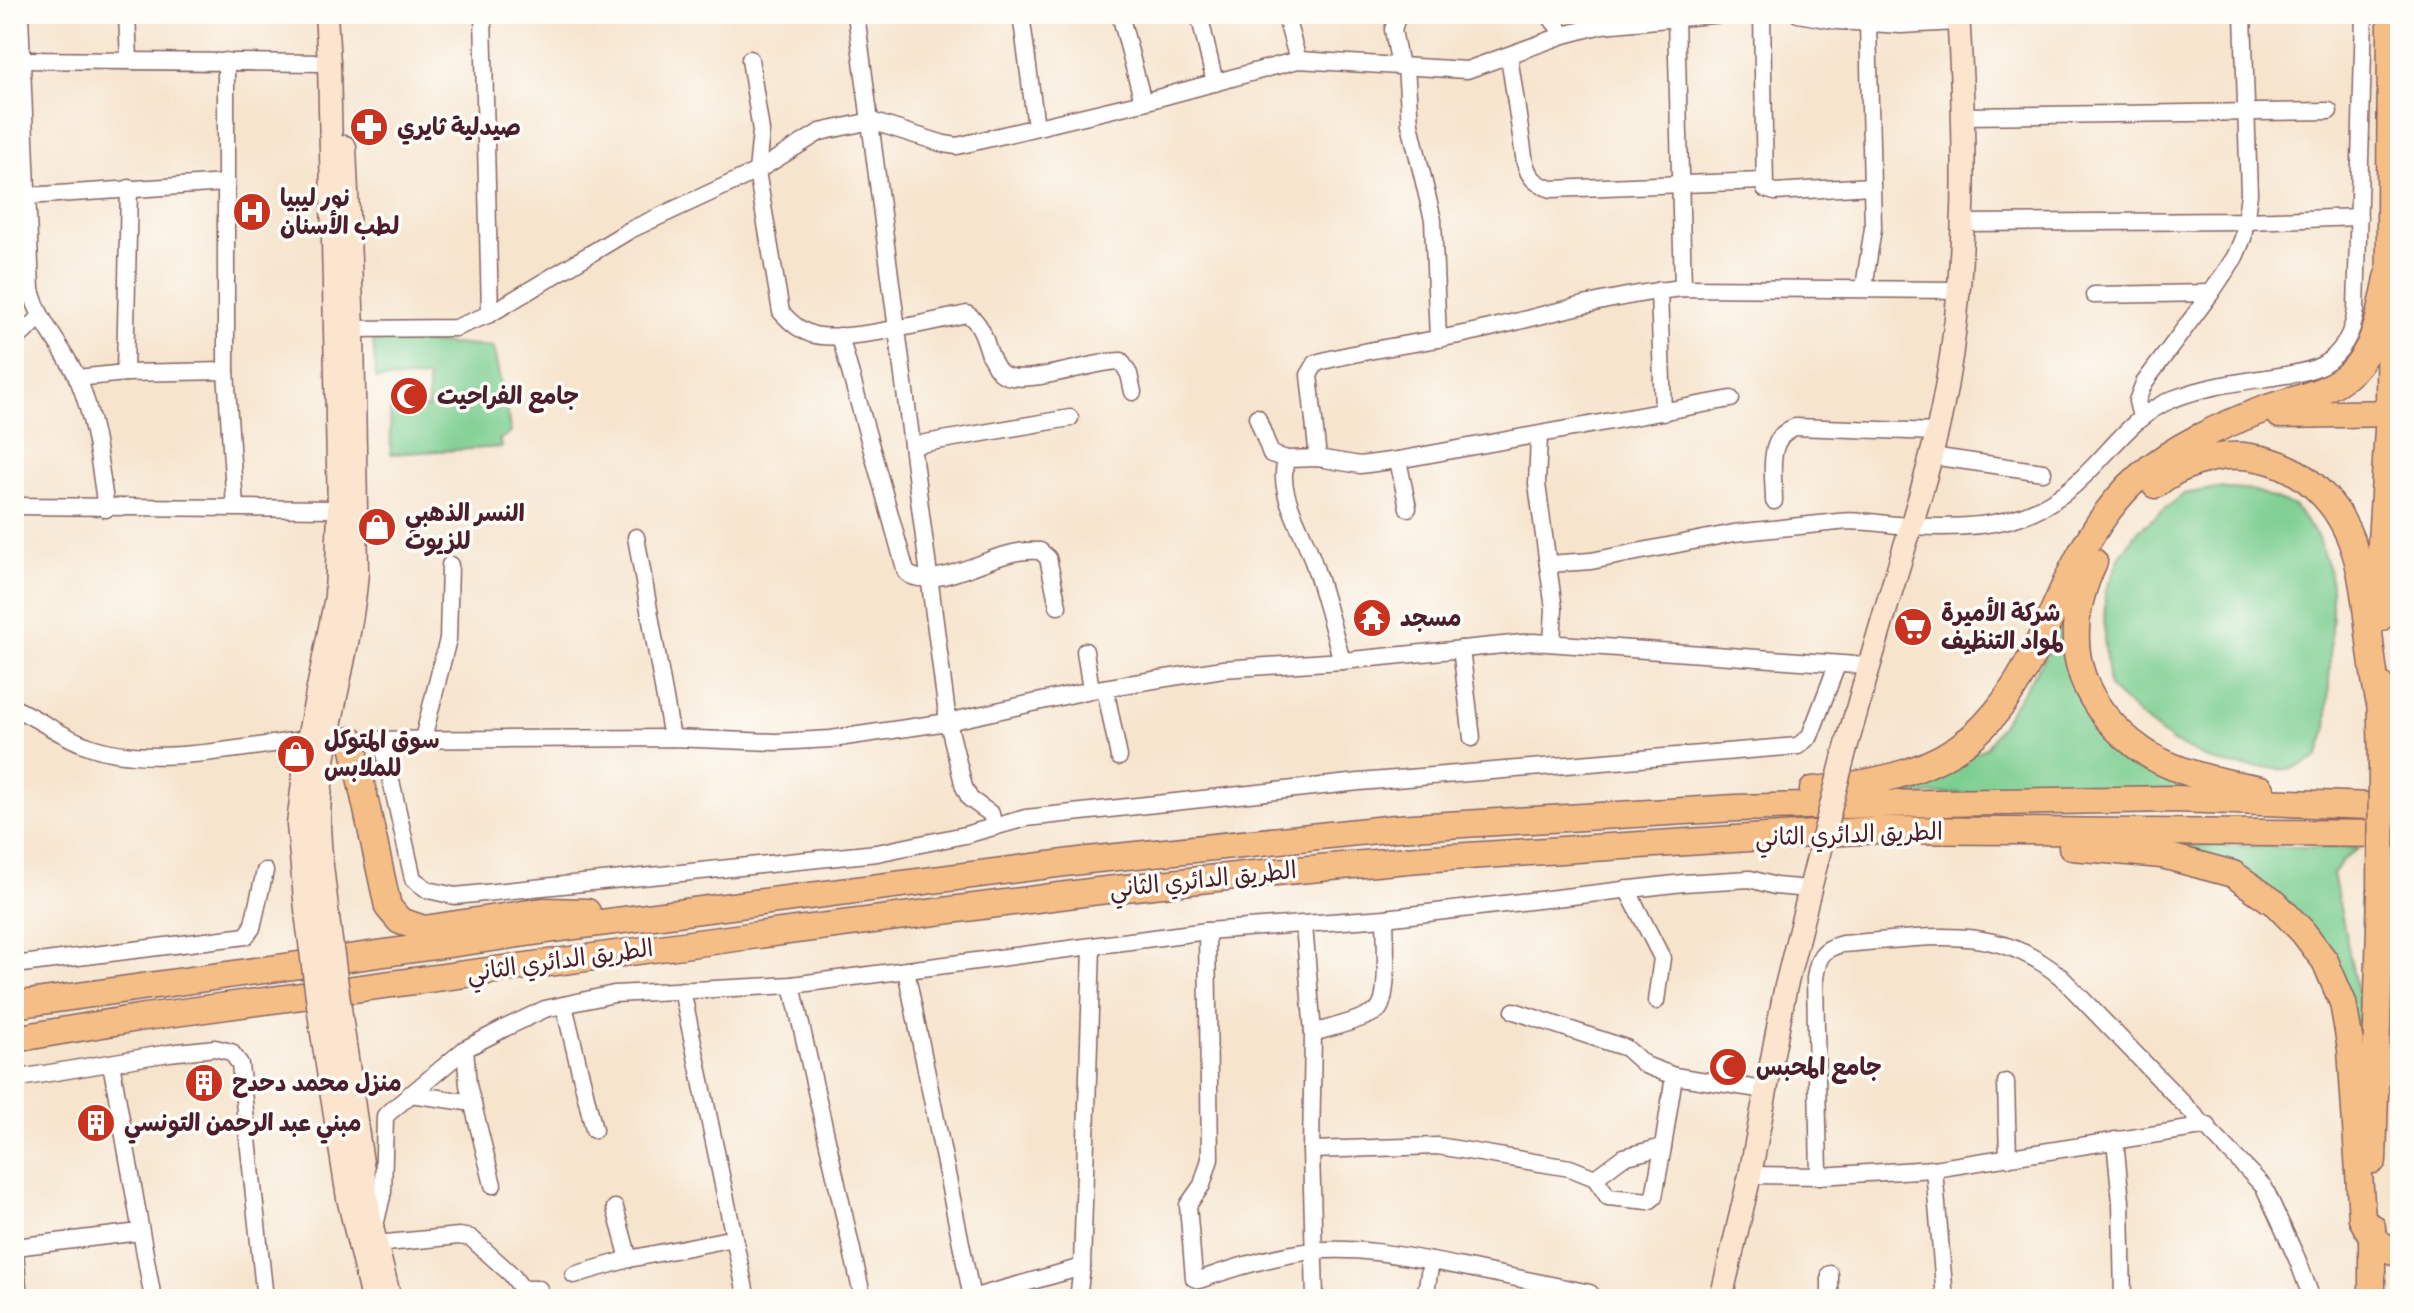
<svg xmlns="http://www.w3.org/2000/svg" width="2414" height="1313" font-family="Pangolin,'Playpen Sans Arabic',sans-serif">
  <style>
    .green { fill: #7acd8f; stroke: #62765d; stroke-width: 2 }
    .lines { fill: none; stroke-linecap: round; stroke-linejoin: round }
    .minor-casing { stroke: #866464; stroke-width: 19 }
    .secondary-casing { stroke: #866464; stroke-width: 25 }
    .trunk-casing { stroke: #866464; stroke-width: 29 }
    .minor { stroke: #fff; stroke-width: 16 }
    .secondary { stroke: #fbe5cf; stroke-width: 22 }
    .trunk { stroke: #f6be87; stroke-width: 26 }
    .secondary-bridge-casing { stroke: #866464; stroke-width: 25; stroke-linecap: butt }
    .trunk-bridge-casing { stroke: #866464; stroke-width: 29; stroke-linecap: butt }
    .secondary-bridge { stroke: #fbe5cf; stroke-width: 22 }
    .trunk-bridge { stroke: #f6be87; stroke-width: 26 }
    .labels { text-anchor: middle; dominant-baseline: central; stroke-width: 7; stroke-linejoin: round; paint-order: stroke }
    .poi-label { font-size: 24px; font-weight: bold; fill: #4a1f2b; stroke: #fdfcf7; text-anchor: start }
    .street-label { font-size: 24px; fill: #4a1f2b; stroke: #fdfcf7 }
  </style>
  <rect width="100%" height="100%" fill="#fdfcf7"/>
  <filter id="ink" filterUnits="userSpaceOnUse"><feTurbulence type="fractalNoise" baseFrequency=".0125" numOctaves="2"/><feDisplacementMap in="SourceGraphic" scale="16" xChannelSelector="R" yChannelSelector="G"/><feConvolveMatrix kernelMatrix="1 2 1 2 8 2 1 2 1" color-interpolation-filters="sRGB"/></filter>
  <filter id="wash" filterUnits="userSpaceOnUse"><feTurbulence type="fractalNoise" baseFrequency=".006" numOctaves="4" result="noise"/><feDisplacementMap in="SourceGraphic" scale="32" xChannelSelector="R" yChannelSelector="G"/><feGaussianBlur stdDeviation="1.8" result="paint"/><feColorMatrix in="noise" values="0 0 0 0 0 0 0 0 0 0 0 0 0 0 0 0 0 1.4 0 .05"/><feComposite in="paint" operator="in"/></filter>
  <g filter="url(#wash)">
    <rect width="100%" height="100%" fill="#f6e4cd"/>
    <g class="green">
      <path d="M373 339 493 347 511 432 499 440 502 447 391 454 390 409 428 408V378L376 379Z"/>
      <path d="M2217 488 2255 491 2294 506 2317 536 2330 573 2332 607 2327 730 2317 758 2289 770 2236 766 2215 762 2173 742 2140 716 2109 687 2104 638 2105 593 2120 556 2139 530 2184 494Z"/>
      <path d="M2071 599 2078 697 2100 731 2119 753 2137 765 2197 790 1867 795 1925 774 1986 748 2048 653 2061 618Z"/>
      <path d="M2128 844 2359 848 2342 861 2333 874 2363 1020 2356 1022 2287 903Z"/>
    </g>
  </g>
  <g filter="url(#ink)">
    <g class="lines">
      <defs>
        <g id="minor">
          <path d="M20 14 31 290C40 324 64 348 78 379 95 419 100 466 106 509"/>
          <path d="M127 14 129 60"/>
          <path d="M483 14 490 314"/>
          <path d="M856 14 948 722 964 787 970 799 991 814 994 827"/>
          <path d="M1021 14 1036 127"/>
          <path d="M1120 14 1143 102"/>
          <path d="M1199 14 1215 83"/>
          <path d="M1285 14 1298 60"/>
          <path d="M1398 14 1393 30 1400 66"/>
          <path d="M1548 14 1564 35"/>
          <path d="M1762 14 1765 189 1775 192 1871 186"/>
          <path d="M1798 14 1838 21 1901 25 1958 22"/>
          <path d="M1676 18 1683 288"/>
          <path d="M1509 56 1525 163C1529 178 1537 185 1552 189L1763 181"/>
          <path d="M750 59 761 131 757 171 781 312C789 321 798 330 811 334 841 344 933 321 967 314 989 328 984 355 1000 372 1018 390 1095 360 1121 361L1129 374 1133 392"/>
          <path d="M22 60 329 63"/>
          <path d="M226 61V371L235 507"/>
          <path d="M1406 67 1410 124 1433 220 1438 339"/>
          <path d="M1964 116 2329 111"/>
          <path d="M27 196 226 183"/>
          <path d="M1962 223 2246 221 2359 217"/>
          <path d="M1864 288 1873 228 1868 23"/>
          <path d="M1659 290 1663 413"/>
          <path d="M2094 295 2211 293"/>
          <path d="M353 329 455 328 490 314 630 230 757 171 820 132 871 121 944 144 957 146 1143 102 1298 60 1467 70 1564 35 1602 25 1723 14"/>
          <path d="M840 336 906 572C925 591 980 562 1002 556 1014 552 1028 550 1040 551L1048 558 1058 606"/>
          <path d="M14 341 41 317"/>
          <path d="M125 373 129 188"/>
          <path d="M77 378 125 373 226 371"/>
          <path d="M1257 417 1271 454 1287 459"/>
          <path d="M2141 417 2137 401 2144 383 2211 293 2235 257 2243 238 2249 194 2243 14"/>
          <path d="M1539 436 1537 484 1554 609 1552 643"/>
          <path d="M914 445 1070 418"/>
          <path d="M1931 456 2043 472"/>
          <path d="M1318 458 1309 375 1316 363C1367 348 1420 344 1473 332 1543 316 1611 295 1683 288L1959 290"/>
          <path d="M1398 460 1408 508"/>
          <path d="M1774 501C1774 475 1765 437 1795 427L1937 432"/>
          <path d="M14 506 339 509"/>
          <path d="M636 537 672 738"/>
          <path d="M1548 564 1591 561 1734 533 1838 522C1863 519 1886 525 1911 526 1943 528 1977 528 2008 520 2038 512 2065 496 2086 474 2115 446 2134 415 2173 399 2206 386 2240 382 2274 377 2290 374 2307 373 2322 365 2342 354 2353 333 2356 310L2364 14"/>
          <path d="M1461 649 1472 738"/>
          <path d="M1085 651 1091 690"/>
          <path d="M1342 661C1332 626 1323 588 1310 553 1300 525 1275 488 1287 459L1318 458 1360 465 1398 460 1731 399"/>
          <path d="M1105 688 1119 757"/>
          <path d="M14 708C39 719 61 736 86 745 146 769 243 747 308 739"/>
          <path d="M423 739 448 639 450 565"/>
          <path d="M344 740 672 738 776 742 831 739 948 722 1091 690 1223 669 1342 661 1533 642 1870 666"/>
          <path d="M382 740 413 879 428 890 455 896 877 853 965 835 1026 818 1359 782 1798 746 1810 736 1837 665"/>
          <path d="M1627 889 1662 958 1656 1001"/>
          <path d="M1304 925 1313 1033 1311 1150 1315 1299"/>
          <path d="M1207 931 1210 1159 1202 1185 1188 1205 1194 1278 1199 1280C1236 1267 1272 1256 1312 1251 1361 1246 1410 1257 1458 1266 1502 1275 1546 1284 1590 1293L1594 1299"/>
          <path d="M14 965 246 936 252 928 265 871"/>
          <path d="M906 970 972 1298"/>
          <path d="M792 985 863 1299"/>
          <path d="M682 990 747 1299"/>
          <path d="M564 1005 594 1130"/>
          <path d="M1514 1011 1626 1048 1645 1065 1674 1076"/>
          <path d="M1313 1033C1326 1029 1369 1018 1378 1010 1390 998 1385 936 1385 918"/>
          <path d="M465 1049 468 1085 493 1185"/>
          <path d="M111 1063 153 1299"/>
          <path d="M14 1079 169 1053 215 1048 231 1052 240 1064 265 1299"/>
          <path d="M2006 1082 2008 1158"/>
          <path d="M410 1094 473 1103"/>
          <path d="M2115 1140 2121 1202 2123 1299"/>
          <path d="M1311 1150 1438 1146 1570 1168 1595 1178 1623 1157 1663 1147 1674 1076 1765 1090"/>
          <path d="M1934 1169 1945 1299"/>
          <path d="M1750 1175 1819 1176 1934 1169 2208 1126"/>
          <path d="M1819 1176 1815 978C1818 958 1821 949 1842 944 1923 939 1994 920 2061 977L2264 1187 2298 1261 2312 1299"/>
          <path d="M1595 1178 1608 1197 1649 1201 1654 1197 1663 1147"/>
          <path d="M615 1208 629 1259"/>
          <path d="M374 1230 383 1192 385 1116 465 1049 505 1028 545 1009 614 994 792 985 1207 931 1385 918 1683 883 1750 879 1775 886 1810 889"/>
          <path d="M14 1238 19 1299"/>
          <path d="M376 1244 459 1236 471 1238 511 1274 520 1286 524 1289H539"/>
          <path d="M15 1247 140 1232"/>
          <path d="M574 1275 629 1259 734 1238"/>
          <path d="M968 1299 1082 1267"/>
          <path d="M1078 1299 1082 1267 1092 947"/>
          <path d="M1425 1299 1431 1261"/>
          <path d="M1830 1299V1274"/>
        </g>
        <g id="secondary">
          <path d="M1844 755C1861 695 1878 634 1896 575 1915 513 1935 452 1946 388 1968 265 1966 138 1958 14"/>
          <path d="M328 918C325 886 319 852 319 820 320 736 351 655 357 572L353 329 345 147"/>
          <path d="M307 920 298 825 308 739 336 597 339 509 329 63 326 14"/>
          <path d="M342 1023 370 1219 390 1299"/>
          <path d="M321 1027 348 1198 372 1299"/>
          <path d="M1721 1299 1750 1175 1785 990 1816 865"/>
        </g>
        <g id="trunk">
          <path d="M2280 415 2400 413"/>
          <path d="M2155 485C2180 464 2218 452 2251 457 2281 461 2303 473 2324 496 2375 551 2362 634 2380 704"/>
          <path d="M2094 562C2060 635 2073 699 2139 748 2172 773 2221 782 2261 789"/>
          <path d="M2380 618V558L2389 413 2391 14"/>
          <path d="M2380 685 2382 764"/>
          <path d="M352 740 388 907 400 921 424 929 543 911 587 912"/>
          <path d="M1813 790C1964 775 2002 730 2060 596 2079 553 2104 507 2140 476 2175 446 2220 426 2262 410 2295 398 2336 393 2359 363 2377 339 2382 307 2388 278"/>
          <path d="M2072 847 2162 855 2233 874 2276 904 2303 932 2325 961 2343 1003 2351 1049 2362 1219C2371 1237 2380 1247 2400 1254"/>
          <path d="M14 1005 569 927 1088 860 1396 828 1736 808 1879 804 2175 799 2400 807"/>
          <path d="M14 1039 138 1018 750 936 1098 891 1254 874 1419 859 1877 830 2400 834"/>
          <path d="M2373 1160 2381 892"/>
          <path d="M2372 1227V1299"/>
        </g>
      </defs>
      <use href="#minor" class="minor-casing"/>
      <use href="#secondary" class="secondary-casing"/>
      <use href="#trunk" class="trunk-casing"/>
      <use href="#minor" class="minor"/>
      <use href="#secondary" class="secondary"/>
      <use href="#trunk" class="trunk"/>
      <defs>
        <g id="secondary-bridge">
          <path d="M1816 865 1844 755"/>
          <path d="M328 918 342 1023"/>
          <path d="M307 920 321 1027"/>
        </g>
        <path id="trunk-bridge" d="M2381 892 2382 764"/>
      </defs>
      <use href="#secondary-bridge" class="secondary-bridge-casing"/>
      <use href="#trunk-bridge" class="trunk-bridge-casing"/>
      <use href="#secondary-bridge" class="secondary-bridge"/>
      <use href="#trunk-bridge" class="trunk-bridge"/>
    </g>
  </g>
  <defs>
    <symbol id="pharmacy-disc" viewBox="-11 -11 22 22"><circle r="9.5" fill="#c8321e" stroke="#fdfcf7"/><path d="M-2-6h4v4h4v4h-4v4h-4v-4h-4v-4h4Z" fill="#fff"/></symbol>
    <symbol id="hospital-disc" viewBox="-11 -11 22 22"><circle r="9.5" fill="#c8321e" stroke="#fdfcf7"/><path d="M-5-5h3v3.5h4V-5h3V5h-3V1.5h-4V5h-3Z" fill="#fff"/></symbol>
    <symbol id="mosque-disc" viewBox="-11 -11 22 22"><circle r="9.5" fill="#c8321e" stroke="#fdfcf7"/><path d="M3.5-4.9A6 6 0 1 0 3.5 4.9A5 5 0 1 1 3.5-4.9Z" fill="#fff"/></symbol>
    <symbol id="shop-disc" viewBox="-11 -11 22 22"><circle r="9.5" fill="#c8321e" stroke="#fdfcf7"/><path d="M-5-2.5h2.3a2.7 3.5 0 0 1 5.4 0H5L5.5 6h-11ZM-1.5-2.5h3a1.5 2.3 0 0 0-3 0Z" fill="#fff"/></symbol>
    <symbol id="temple-disc" viewBox="-11 -11 22 22"><circle r="9.5" fill="#c8321e" stroke="#fdfcf7"/><path d="M0-6L5-2H3V0L6.5 2.5H4V6H1.5V3h-3V6H-4V2.5H-6.5L-3 0V-2H-5Z" fill="#fff"/></symbol>
    <symbol id="supermarket-disc" viewBox="-11 -11 22 22"><circle r="9.5" fill="#c8321e" stroke="#fdfcf7"/><path d="M-6-5.5h2.5l.6 2H6L4.5 2H-2.5L-4.4-4H-6ZM-1.5 3.2a1.3 1.3 0 1 0 .1 0ZM3 3.2a1.3 1.3 0 1 0 .1 0Z" fill="#fff"/></symbol>
    <symbol id="building-disc" viewBox="-11 -11 22 22"><circle r="9.5" fill="#c8321e" stroke="#fdfcf7"/><path d="M-4-6H4V6H1V3H-1V6H-4ZM-2.5-4.3h1.7v1.8h-1.7ZM.8-4.3h1.7v1.8H.8ZM-2.5-1h1.7V.8h-1.7ZM.8-1h1.7V.8H.8Z" fill="#fff"/></symbol>
  </defs>
  <g fill-rule="evenodd">
    <use href="#pharmacy-disc" x="347" y="105" width="44" height="44"/>
    <use href="#hospital-disc" x="230" y="190" width="44" height="44"/>
    <use href="#mosque-disc" x="387" y="374" width="44" height="44"/>
    <use href="#shop-disc" x="355" y="505" width="44" height="44"/>
    <use href="#temple-disc" x="1350" y="596" width="44" height="44"/>
    <use href="#supermarket-disc" x="1891" y="605" width="44" height="44"/>
    <use href="#shop-disc" x="274" y="732" width="44" height="44"/>
    <use href="#mosque-disc" x="1706" y="1045" width="44" height="44"/>
    <use href="#building-disc" x="182" y="1061" width="44" height="44"/>
    <use href="#building-disc" x="74" y="1101" width="44" height="44"/>
  </g>
  <g class="labels">
    <g class="poi-label">
      <text x="397" y="127">صيدلية ثايري</text>
      <text x="280" y="198">نور ليبيا<tspan x="280" dy="28">لطب الأسنان</tspan></text>
      <text x="437" y="396">جامع الفراحيت</text>
      <text x="405" y="513">النسر الذهبي<tspan x="405" dy="28">للزيوت</tspan></text>
      <text x="1941" y="613">شركة الأميرة<tspan x="1941" dy="28">لمواد التنظيف</tspan></text>
      <text x="1400" y="618">مسجد</text>
      <text x="324" y="740">سوق المتوكل<tspan x="324" dy="28">للملابس</tspan></text>
      <text x="1756" y="1067">جامع المحبس</text>
      <text x="232" y="1083">منزل محمد دحدح</text>
      <text x="124" y="1123">مبني عبد الرحمن التونسي</text>
    </g>
    <g class="street-label">
      <text transform="translate(1849 835) rotate(-2)">الطريق الدائري الثاني</text>
      <text transform="translate(1203 880) rotate(-6)">الطريق الدائري الثاني</text>
      <text transform="translate(560 961) rotate(-8)">الطريق الدائري الثاني</text>
    </g>
  </g>
  <rect width="2414" height="1313" fill="none" stroke="#fdfcf7" stroke-width="48"/>
</svg>
